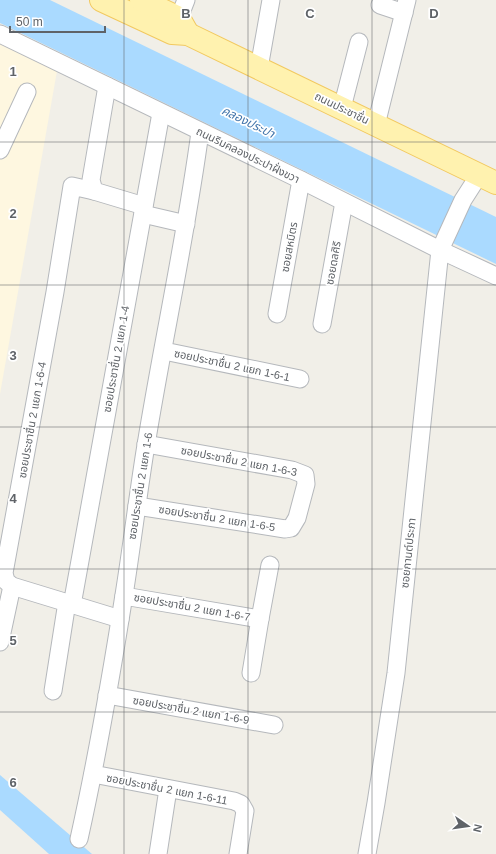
<svg xmlns="http://www.w3.org/2000/svg" width="496" height="854" font-family="Arial,'Noto Sans Thai',sans-serif">
  <style>
    .commercial { fill: #fef7e0 }
    .water { fill: #aadaff }
    .lines { fill: none; stroke-linecap: round; stroke-linejoin: round }
    .minor-casing { stroke: #b5b8bc; stroke-width: 19 }
    .major-casing { stroke: #f2c960; stroke-width: 24 }
    .minor { stroke: #fff; stroke-width: 17 }
    .major { stroke: #fff2af; stroke-width: 22 }
    .grid { fill: none; stroke: #5f6368; stroke-width: 1; stroke-opacity: 0.55 }
    .labels { text-anchor: middle; dominant-baseline: central; stroke-width: 3.5; stroke-linejoin: round; paint-order: stroke }
    .street-label { font-size: 11px; fill: #5f6368; stroke: #fff }
    .water-label { font-size: 12px; font-style: italic; fill: #4174aa; stroke: #fff }
    .grid-label { font-size: 13px; text-anchor: middle; font-weight: bold; fill: #5f6368; stroke: #fff; stroke-width: 3.5; stroke-linejoin: round; paint-order: stroke }
  </style>
  <rect width="100%" height="100%" fill="#f1efe8"/>
  <path class="commercial" d="M0 43 57 71 0 394Z"/>
  <g class="water">
    <path d="M0 0H50L496 217V264L0 23Z"/>
    <path d="M0 775 92 854H49L0 810Z"/>
  </g>
  <g class="lines">
    <defs>
      <g id="minor">
        <path d="M380 5 404 13"/>
        <path d="M179 18 186 0"/>
        <path d="M0 34 301 180 440 250 496 276"/>
        <path d="M259 68 271 0"/>
        <path d="M107 86 91 180 94 191 144 206"/>
        <path d="M342 108 359 42"/>
        <path d="M376 125 407 0"/>
        <path d="M0 150 27 92"/>
        <path d="M94 191 72 186 55 292 4 573 6 581 12 586 120 619"/>
        <path d="M143 214 186 224"/>
        <path d="M277 314 301 180"/>
        <path d="M322 324 344 202"/>
        <path d="M164 351 300 379"/>
        <path d="M137 506 285 529 291 528 297 518 306 484 305 475 292 470 146 444"/>
        <path d="M124 596 260 619"/>
        <path d="M72 605 161 113"/>
        <path d="M0 642 12 586"/>
        <path d="M251 673 260 619 270 565"/>
        <path d="M53 691 67 602"/>
        <path d="M107 695 274 725"/>
        <path d="M93 774 234 801 241 804 245 811 238 854"/>
        <path d="M79 839C97 758 111 677 124 595 132 545 138 494 146 445 163 340 186 237 200 132"/>
        <path d="M158 854 168 789"/>
        <path d="M367 854 376 803 396 673 440 250 463 200 479 175"/>
      </g>
      <g id="major">
        <path d="M101 0 172 33 188 34 496 183"/>
        <path d="M141 0 179 18 188 34"/>
      </g>
    </defs>
    <use href="#minor" class="minor-casing"/>
    <use href="#major" class="major-casing"/>
    <use href="#minor" class="minor"/>
    <use href="#major" class="major"/>
  </g>
  <path class="grid" d="M124 0V854M248 0V854M372 0V854M0 142H496M0 285H496M0 427H496M0 569H496M0 712H496"/>
  <g class="labels">
    <g class="street-label">
      <text transform="translate(342 108) rotate(26)">ถนนประชาชื่น</text>
      <text transform="translate(248 155) rotate(26)">ถนนริมคลองประปาฝั่งขวา</text>
      <text transform="translate(289 247) rotate(-80)">ซอยสหมิตร</text>
      <text transform="translate(333 263) rotate(-80)">ซอยดลศิริ</text>
      <text transform="translate(116 359) rotate(-80)">ซอยประชาชื่น 2 แยก 1-4</text>
      <text transform="translate(232 365) rotate(12)">ซอยประชาชื่น 2 แยก 1-6-1</text>
      <text transform="translate(32 420) rotate(-80)">ซอยประชาชื่น 2 แยก 1-6-4</text>
      <text transform="translate(239 461) rotate(11)">ซอยประชาชื่น 2 แยก 1-6-3</text>
      <text transform="translate(140 486) rotate(-81)">ซอยประชาชื่น 2 แยก 1-6</text>
      <text transform="translate(217 518) rotate(9)">ซอยประชาชื่น 2 แยก 1-6-5</text>
      <text transform="translate(408 553) rotate(-84)">ซอยกานต์ประภา</text>
      <text transform="translate(192 607) rotate(10)">ซอยประชาชื่น 2 แยก 1-6-7</text>
      <text transform="translate(191 710) rotate(10)">ซอยประชาชื่น 2 แยก 1-6-9</text>
      <text transform="translate(167 789) rotate(11)">ซอยประชาชื่น 2 แยก 1-6-11</text>
    </g>
    <g class="water-label">
      <text transform="translate(248 122) rotate(26)">คลองประปา</text>
    </g>
  </g>
  <g class="grid-label">
    <text x="186" y="18">B</text>
    <text x="310" y="18">C</text>
    <text x="434" y="18">D</text>
    <text x="13" y="76">1</text>
    <text x="13" y="218">2</text>
    <text x="13" y="360">3</text>
    <text x="13" y="503">4</text>
    <text x="13" y="645">5</text>
    <text x="13" y="787">6</text>
  </g>
  <g transform="translate(468 826) rotate(103)" stroke="#ffffff" stroke-width="3" paint-order="stroke">
  <path d="M0-3L7 15L0 10L-7 15Z" fill="#5f6368"/>
  <text y="-6" font-size="11" font-weight="bold" text-anchor="middle" fill="#5f6368">N</text>
  </g>
  <path d="M10 26v6h95v-6" fill="none" stroke="#5f6368" stroke-width="2"/>
  <text x="16" y="26" font-size="12" fill="#5f6368" stroke="#ffffff" stroke-width="3" paint-order="stroke">50 m</text>
</svg>
